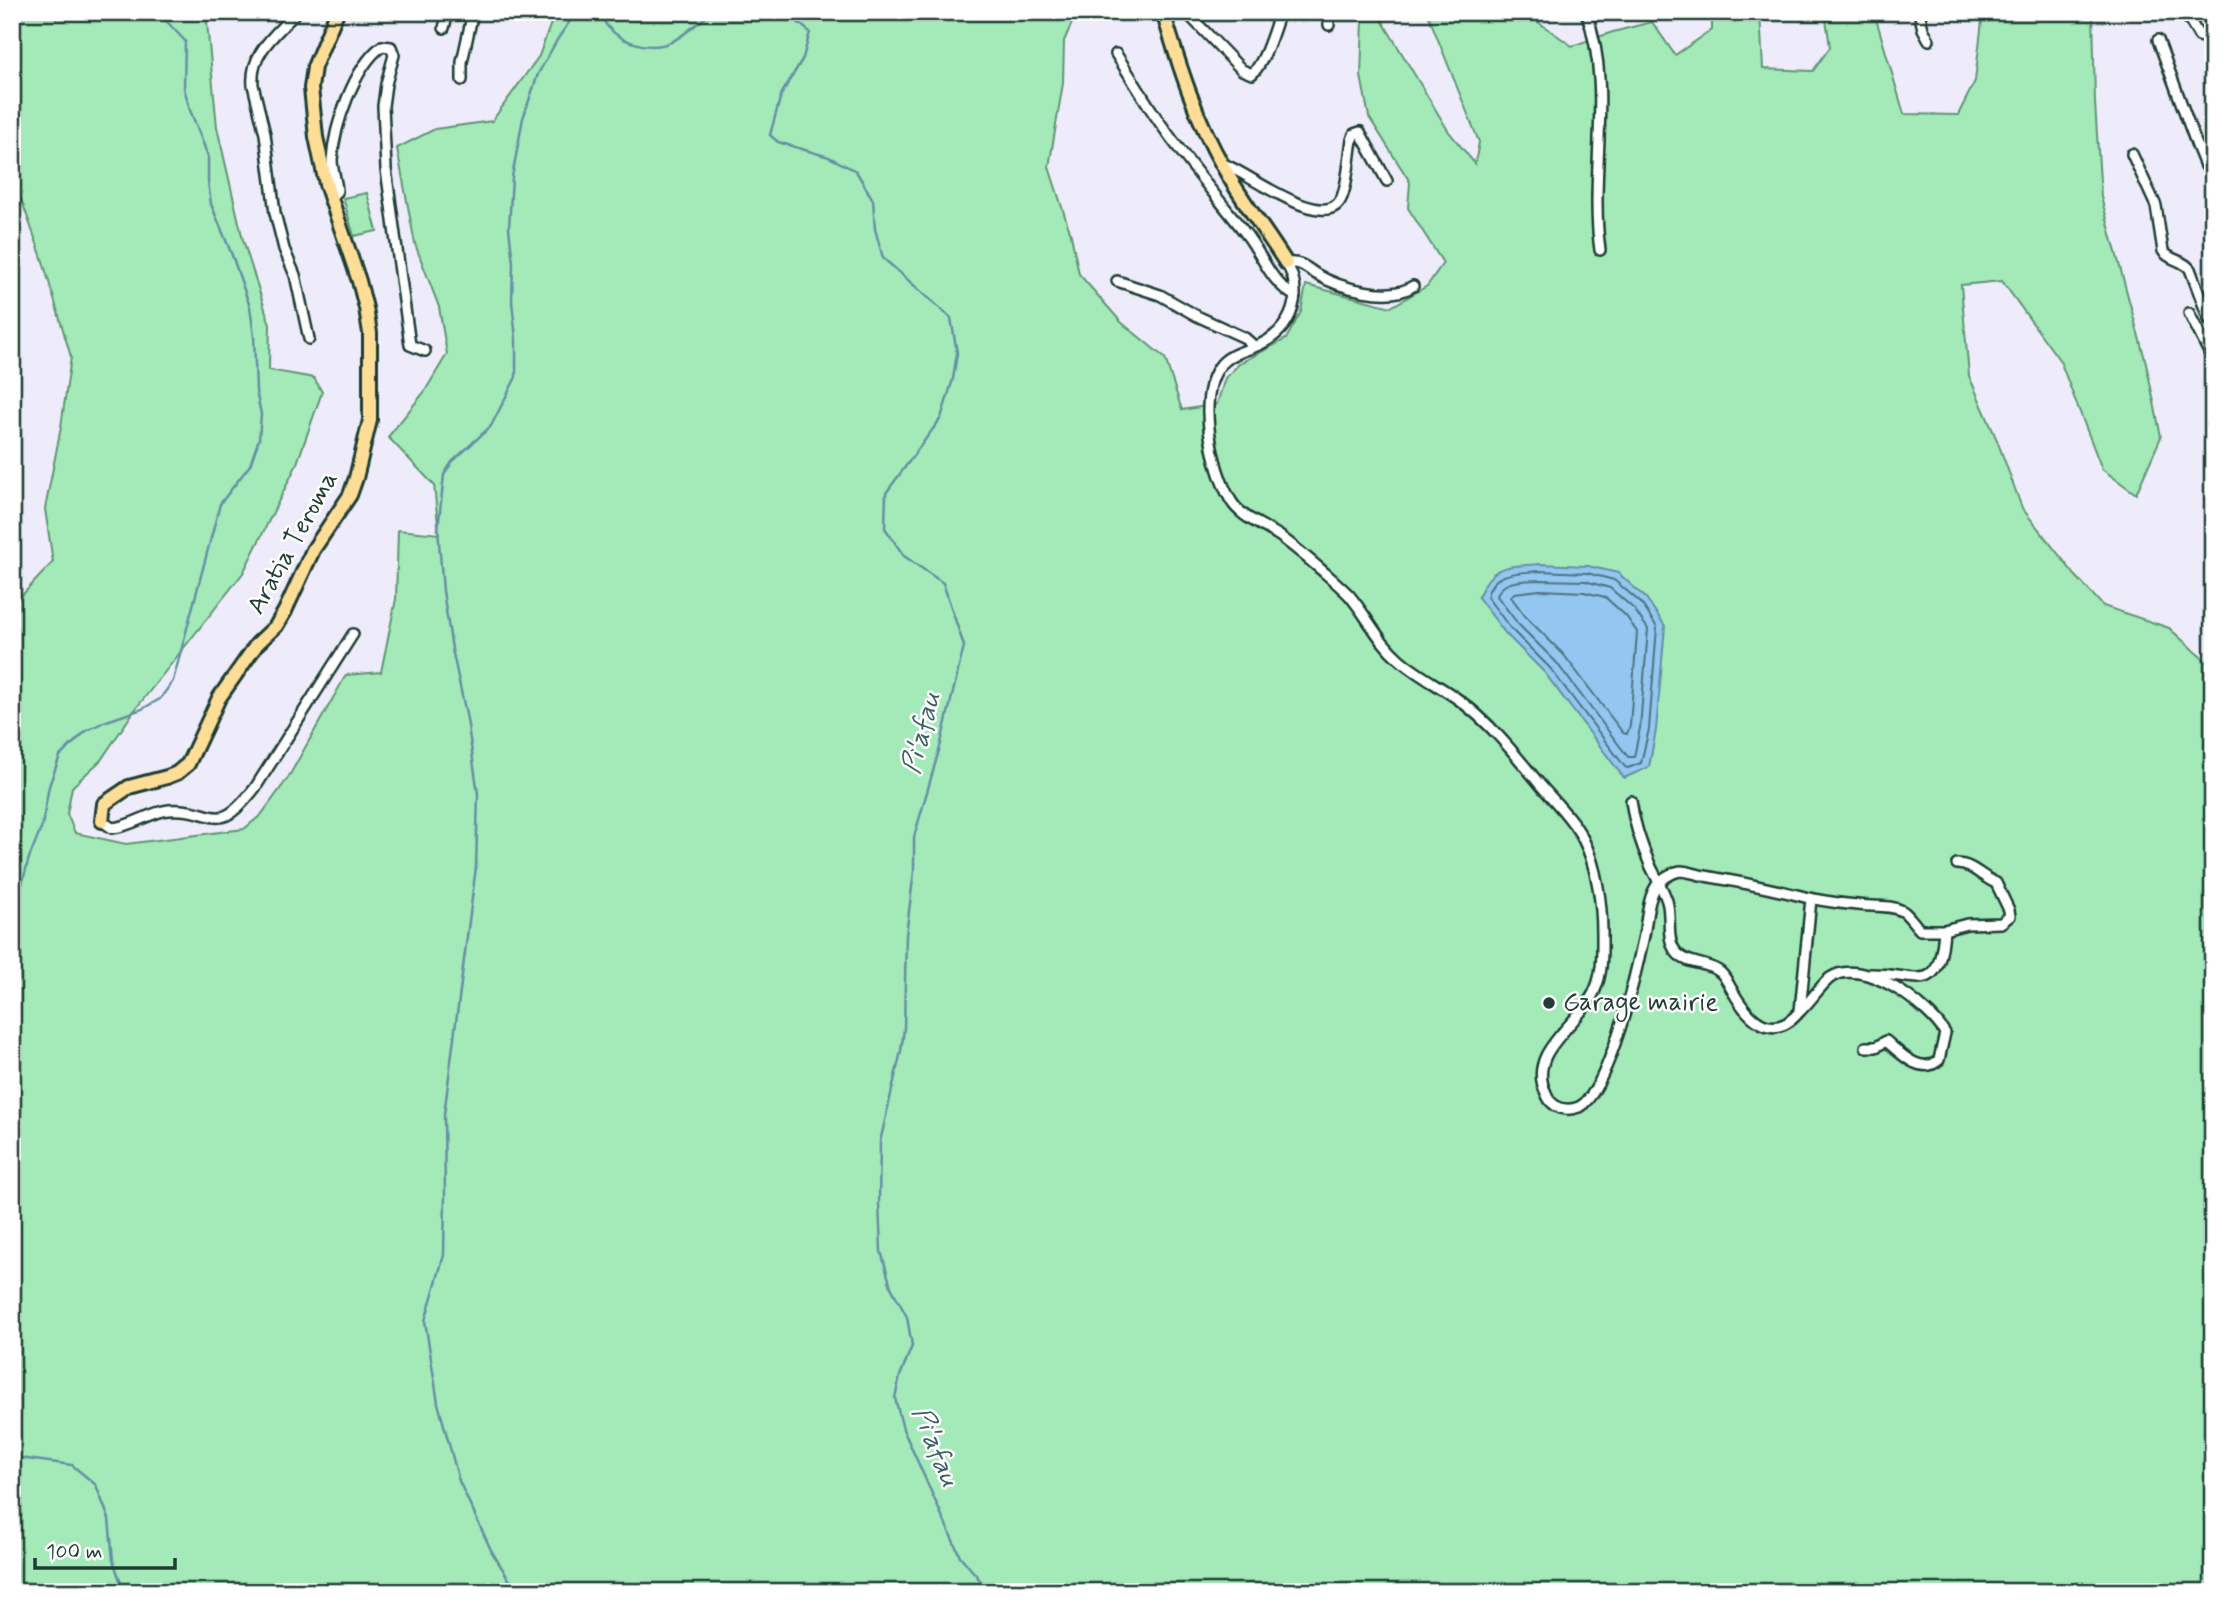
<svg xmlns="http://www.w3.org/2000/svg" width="2225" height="1604" font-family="Mynerve,sans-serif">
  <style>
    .green { fill: #a3eab8; stroke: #619476; stroke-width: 2 }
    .water { fill: #93c6f0; stroke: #658fa5; stroke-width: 2 }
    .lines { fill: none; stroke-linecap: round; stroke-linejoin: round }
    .shore { stroke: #4d747f; stroke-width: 2 }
    .stream { stroke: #658fa5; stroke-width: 2.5 }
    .minor-casing { stroke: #1f3d34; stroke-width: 14 }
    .major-casing { stroke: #1f3d34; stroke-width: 18 }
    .minor { stroke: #fff; stroke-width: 9 }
    .major { stroke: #fedd96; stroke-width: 12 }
    .poi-dot { fill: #1f3d34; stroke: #fff; stroke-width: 2.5 }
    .labels { text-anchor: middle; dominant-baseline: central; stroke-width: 5; stroke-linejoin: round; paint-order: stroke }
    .street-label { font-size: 26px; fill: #1f3d34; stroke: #fff }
    .poi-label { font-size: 26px; fill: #1f3d34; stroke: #fff; text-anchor: start }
    .water-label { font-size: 28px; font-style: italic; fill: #3c5f63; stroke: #fff }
  </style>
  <rect width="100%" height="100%" fill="#eeecfa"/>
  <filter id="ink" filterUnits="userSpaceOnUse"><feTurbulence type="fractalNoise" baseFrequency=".0143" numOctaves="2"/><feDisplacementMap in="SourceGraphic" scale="14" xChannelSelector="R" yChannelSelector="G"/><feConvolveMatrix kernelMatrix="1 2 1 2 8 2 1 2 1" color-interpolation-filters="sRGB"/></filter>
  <g filter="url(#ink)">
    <g class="green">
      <path d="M20 12H206L217 127 243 240 270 325 269 370 314 378 322 392 296 466 243 573 134 711 101 760 72 787 67 814 75 833 126 844 244 829 261 815 288 778 346 675 381 672 396 599 398 530 439 534 434 485 388 437 425 391 447 354 439 307 415 244 397 148 435 129 492 121 539 56 555 12H1072L1076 14 1064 41 1063 83 1049 167 1071 235 1079 274 1121 322 1165 358 1182 410 1217 404 1225 378 1240 363 1286 339 1301 312 1306 285 1391 307 1427 286 1443 263 1408 208 1410 182 1369 117 1361 76 1363 20 1369 12H1377L1449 132 1475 164 1479 142 1427 12H1530L1534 19 1572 46 1613 32 1652 22 1675 55 1712 30V12H1760L1763 69 1813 71 1830 47 1825 12H1874L1904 114 1958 115 1975 81 1983 12H2093L2095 103 2101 197 2146 363 2161 437 2136 494 2102 469 2060 361 2002 281 1961 285 1969 376 1997 440 2022 508 2075 575 2103 606 2169 628 2213 668V1592H12V606L53 562 45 509 61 427 71 357 42 258 13 176 12 41Z"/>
      <path d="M367 193 377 231 354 236 343 198Z"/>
    </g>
    <path class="water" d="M1539 564 1588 566 1618 573 1646 598 1665 626 1656 730 1649 767 1624 778 1544 672 1506 634 1478 597C1493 563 1505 567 1539 564Z"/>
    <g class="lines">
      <g class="shore">
        <path d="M1539 571 1587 573 1614 580 1641 603 1657 627 1649 729 1641 763 1628 768 1625 767 1550 668 1511 629 1487 597C1492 571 1517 573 1539 571Z"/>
        <path d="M1540 580 1585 581 1610 588 1634 609 1648 629 1640 728 1634 757H1628L1556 662 1518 624 1497 596C1501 579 1525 581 1540 580Z"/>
        <path d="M1540 590 1584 592 1605 597 1626 616 1637 632 1630 726 1627 734 1623 733 1564 655 1526 617 1511 597 1514 593Z"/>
      </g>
      <g class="stream">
        <path d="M600 12C602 17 604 23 608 27 624 45 657 53 678 38 691 30 701 19 714 12"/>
        <path d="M785 12 810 32 803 58 781 95 770 135 778 142 829 157 856 171 873 200 875 229 883 258 951 318 957 353 953 379 941 418 886 493 885 528 904 556 943 583 964 646 940 747 914 837V871L906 935 904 1029 901 1051 880 1142 879 1203 881 1251 891 1287 907 1317 912 1346 900 1376 895 1398 903 1429 960 1556 990 1592"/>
        <path d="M12 913 16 906 29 858 42 826 49 786 60 756 86 731 104 722 142 709 160 699 173 681 220 504 250 465 259 439 261 414 256 391 254 336 250 307 232 255 211 204 208 182V156L190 110 184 88 185 41 158 12"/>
        <path d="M12 1457 72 1465 96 1485 109 1519 113 1560 124 1592"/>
        <path d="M517 1592 492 1552 459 1481 438 1403 425 1321 444 1255 445 1194 444 1115 476 867 478 794 467 719 452 649 443 591 438 529 444 475 452 462 491 426 516 377V339L512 301 513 263 509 228 512 177 523 118 538 74 557 40 576 12"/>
      </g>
      <defs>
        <g id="minor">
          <path d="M296 12C276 35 250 52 253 85L265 134 275 213 284 249 295 275 309 339"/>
          <path d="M1186 12 1242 70 1252 74C1265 62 1274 29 1280 12"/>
          <path d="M1328 12 1329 25"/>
          <path d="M1586 12C1614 88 1589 172 1600 250"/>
          <path d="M1919 12 1923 29 1929 40"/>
          <path d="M2185 12 2199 36 2213 40"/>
          <path d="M444 28 448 12"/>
          <path d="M2158 40 2197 146 2204 163 2213 176"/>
          <path d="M1116 54C1129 74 1141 94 1154 114 1182 156 1215 194 1246 234 1263 256 1270 282 1295 296"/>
          <path d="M462 80V62L473 12"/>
          <path d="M2132 154 2156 206 2163 251C2170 261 2182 259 2190 269L2208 317 2213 323"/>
          <path d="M1221 163C1243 169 1324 234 1341 199 1348 185 1349 157 1352 140L1354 134 1360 132 1387 181"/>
          <path d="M329 197 337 192C337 181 332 171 332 160 334 126 354 67 382 46L391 47 394 55 386 84 383 106 386 169 410 345 425 351"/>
          <path d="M1117 281 1160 295 1197 316 1245 338 1254 346"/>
          <path d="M1413 286C1390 302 1339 288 1316 274 1305 267 1300 261 1286 263 1305 293 1292 329 1261 344 1247 351 1229 353 1219 367 1197 399 1212 467 1230 499 1240 518 1264 525 1281 537 1296 548 1311 561 1325 573 1333 580 1342 588 1349 595 1367 616 1378 641 1399 659 1417 675 1440 686 1459 700 1492 724 1517 757 1543 788 1557 804 1574 821 1583 839 1597 866 1602 904 1602 934 1602 953 1603 972 1595 990 1581 1024 1525 1051 1546 1093 1549 1100 1550 1102 1556 1106 1563 1110 1571 1110 1579 1107 1609 1092 1637 969 1644 935 1647 920 1647 902 1655 888 1659 880 1672 872 1681 871 1688 871 1698 875 1705 876 1735 881 1764 887 1793 894 1814 900 1835 903 1857 905 1871 907 1892 904 1904 912 1910 917 1915 925 1920 930H1944L1967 924 2001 923 2010 916 2009 910 1996 883C1982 877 1972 864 1957 864"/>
          <path d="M2189 313 2213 360"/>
          <path d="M1631 801C1634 823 1642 847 1651 867 1657 879 1663 889 1667 901 1672 917 1665 940 1677 953 1687 965 1708 962 1720 972 1726 977 1728 984 1732 990 1748 1019 1773 1044 1800 1011L1811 899"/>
          <path d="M102 821 112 828C132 827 149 812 169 810 217 807 215 839 255 788L353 634"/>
          <path d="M1870 974C1919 973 1939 999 1944 930"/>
          <path d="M1800 1011C1810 1002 1820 986 1830 978 1862 955 1929 1006 1945 1033L1939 1060C1921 1076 1900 1053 1886 1041L1876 1047H1866"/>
        </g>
        <g id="major">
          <path d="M1163 12C1179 65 1196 120 1224 168 1242 201 1266 231 1286 263"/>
          <path d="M102 821 104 804 129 787 167 777 177 773 188 764 219 698 257 644 276 626 285 611 313 550 350 495 356 478 370 420V333L366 308 359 281 326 184 316 137 311 88 314 67 337 12"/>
        </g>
      </defs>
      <use href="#minor" class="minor-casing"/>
      <use href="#major" class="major-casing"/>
      <use href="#minor" class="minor"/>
      <use href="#major" class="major"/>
    </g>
  </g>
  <circle class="poi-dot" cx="1549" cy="1003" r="7"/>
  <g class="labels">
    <g class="street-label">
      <text transform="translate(293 543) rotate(-61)">Aratia Teroma</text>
    </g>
    <g class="poi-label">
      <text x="1563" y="1003">Garage mairie</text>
    </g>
    <g class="water-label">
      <text transform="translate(922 733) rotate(-75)">Pi'afau</text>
      <text transform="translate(935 1447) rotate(68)">Pi'afau</text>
    </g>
  </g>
  <rect width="2225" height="1604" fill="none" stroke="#fff" stroke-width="42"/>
  <rect x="21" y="21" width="2183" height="1562" fill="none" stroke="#1f3d34" stroke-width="2.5" filter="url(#ink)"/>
  <path d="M35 1558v10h140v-10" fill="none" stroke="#1f3d34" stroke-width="3.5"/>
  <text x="46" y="1558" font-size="21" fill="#1f3d34" stroke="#ffffff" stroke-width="5" paint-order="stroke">100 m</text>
</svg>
